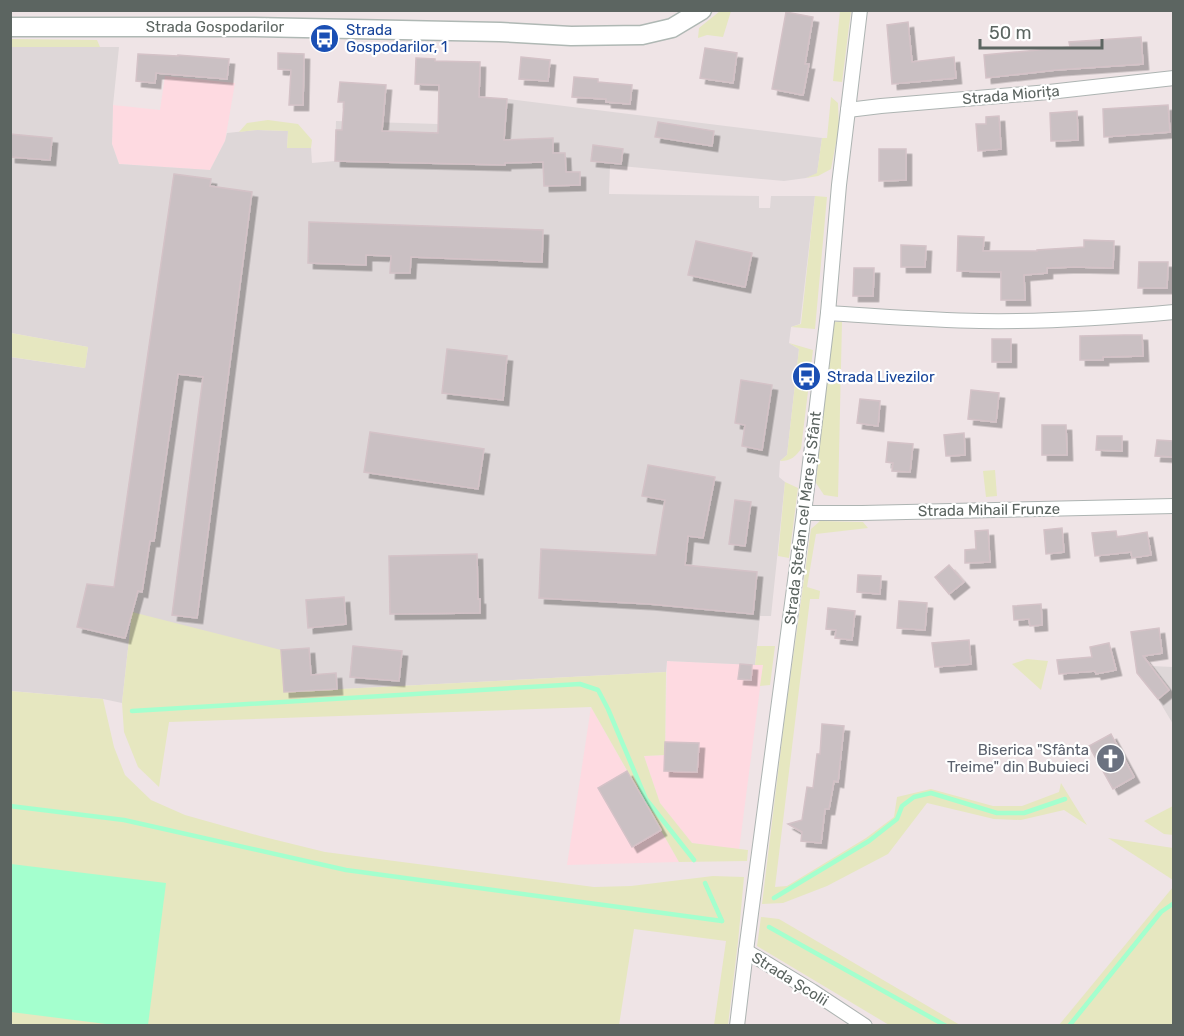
<svg xmlns="http://www.w3.org/2000/svg" width="1184" height="1036" font-family="Rubik,sans-serif">
  <style>
    .commercial { fill: #fedae1 }
    .industrial { fill: #ded7d8 }
    .green { fill: #e6e7c0 }
    .water { fill: #a4ffce }
    .lines { fill: none; stroke-linecap: round; stroke-linejoin: round }
    .stream { stroke: #a4ffce; stroke-width: 4.5 }
    .building { fill: #cac0c3; stroke: #d4c2c7; stroke-width: 1.5; filter: url(#shadow) }
    .street-casing { stroke: #adb4b2; stroke-width: 16 }
    .secondary-casing { stroke: #afb8b4; stroke-width: 21 }
    .street { stroke: #fff; stroke-width: 14 }
    .secondary { stroke: #fff; stroke-width: 18 }
    .labels { text-anchor: middle; dominant-baseline: central; stroke-width: 4.5; stroke-linejoin: round; paint-order: stroke }
    .street-label { font-size: 15px; fill: #5c6561; stroke: #fff }
    .transit-label { font-size: 15px; fill: #164399; stroke: #fff; text-anchor: start }
    .worship-label { font-size: 15px; fill: #5b616d; stroke: #fff; text-anchor: end }
  </style>
  <defs>
    <filter id="shadow"><feDropShadow dx="5.5" dy="5.5" stdDeviation="0" flood-color="#0004"/></filter>
  </defs>
  <rect width="100%" height="100%" fill="#efe4e6"/>
  <g class="commercial">
    <path d="M165 76 235 83 225 141 210 170 119 164 112 144 113 105 160 110Z"/>
    <path d="M667 661 763 665 739 850 692 843 660 803 644 756 665 755Z"/>
    <path d="M591 707 627 771 679 862 567 865Z"/>
  </g>
  <g class="industrial">
    <path d="M11 47H119L113 105 112 144 119 164 210 170 225 141 227 133 257 130 288 131 287 148H311L312 163 335 161 336 121 505 126 507 99 822 138 817 174 806 178 784 181 610 165 609 194 759 196V208H770L771 196H815L800 324 791 327 789 343 799 349 787 455 780 461 779 477 785 482 771 616H760L755 665 667 661 666 672 284 692 132 612 122 703 103 699 11 691 10 357 85 368 88 347 11 333Z"/>
    <path d="M1151 666 1173 667V724L1158 699 1139 675Z"/>
  </g>
  <g class="green">
    <path d="M720 11H731L723 37 707 35 698 38 699 28Z"/>
    <path d="M840 11H851L842 82 833 81Z"/>
    <path d="M11 39 97 40 100 47H11Z"/>
    <path d="M831 97 838 103 839 127 831 169 818 176 806 178 817 173 822 138H827Z"/>
    <path d="M268 120 298 124 312 140 311 148H287L288 131 257 130 239 132 247 123Z"/>
    <path d="M815 196 827 197 815 329 791 327 801 324Z"/>
    <path d="M832 322H842L838 497 824 495 816 483Z"/>
    <path d="M11 333 88 347 85 368 11 357Z"/>
    <path d="M789 343 813 350 801 449C795 457 791 461 780 461L787 455 799 349Z"/>
    <path d="M995 470 997 496 986 497 983 471Z"/>
    <path d="M785 482 798 488 789 558 778 556Z"/>
    <path d="M820 521 863 522 868 528 816 534 807 587 820 591 819 599H810L775 887 787 886 866 838 894 817 897 797 931 789 993 806H1022L1059 792 1061 783 1087 825 1064 810 1021 820 994 819 927 803 888 854 827 886 783 903 762 904 785 715 811 529Z"/>
    <path d="M132 612 281 650 284 692 666 672 665 755 644 756 660 803 692 843 748 850 747 861 679 862 591 707 169 722 159 787 138 767 124 732 122 703Z"/>
    <path d="M757 646H775L770 685 760 686 763 665H755Z"/>
    <path d="M1027 659 1048 661 1041 690 1012 664Z"/>
    <path d="M10 691 103 699 114 747 125 775 151 800 185 815 260 836 325 852 594 887 631 886 713 876 744 877 738 942 728 1025H714L726 941 634 929 619 1025H11Z"/>
    <path d="M1173 806V835L1164 834 1144 821Z"/>
    <path d="M1108 838 1173 848V880Z"/>
    <path d="M1173 887V1025H1059Z"/>
    <path d="M761 917 779 919 960 1025H889L757 946Z"/>
  </g>
  <path class="water" d="M11 864 166 883 148 1025H114L11 1012Z"/>
  <g class="lines">
    <g class="stream">
      <path d="M132 711 580 684 598 690 608 709 646 799 694 860"/>
      <path d="M10 806 124 820 346 870 722 921"/>
      <path d="M705 883 722 921"/>
      <path d="M774 898 869 841 897 819 902 806 914 797 931 793 997 813H1024L1065 799"/>
      <path d="M769 927 946 1026"/>
      <path d="M1069 1026 1161 912 1174 903"/>
    </g>
  </g>
  <g class="building">
    <path d="M786 12 813 17 805 64H809L803 95 772 89Z"/>
    <path d="M908 22 912 62 954 57 956 78 892 84 887 25Z"/>
    <path d="M1141 37 1143 64 1056 70 986 78 984 55 1070 47 1069 42Z"/>
    <path d="M705 48 737 53 733 83 700 78Z"/>
    <path d="M278 53 304 54 303 105H289L291 70 278 69Z"/>
    <path d="M138 54 178 56V55L229 59 227 79 156 73 155 83 136 81Z"/>
    <path d="M521 57 550 60 548 81 519 79Z"/>
    <path d="M416 58 435 59V61L480 62 479 97 507 99 504 140 553 138V153H565L566 172H580V185L544 186 543 162 505 163V165L335 161 336 130H342L344 102H338L340 82 386 85 382 131 438 133 439 85 415 84Z"/>
    <path d="M574 77 598 79V82L632 85 630 104 606 102V99L572 97Z"/>
    <path d="M1168 105 1170 132 1104 137 1103 109Z"/>
    <path d="M1077 111 1078 140 1051 141 1050 113Z"/>
    <path d="M999 116 1001 149 978 151 976 124H986V117Z"/>
    <path d="M658 122 714 131 712 146 655 137Z"/>
    <path d="M10 134 52 138 50 160 10 157Z"/>
    <path d="M593 145 623 149 621 164 591 161Z"/>
    <path d="M879 149H906V180L879 181Z"/>
    <path d="M174 174 211 179 210 186 252 192 197 618 172 615 203 377 178 374 154 541H150L142 592 138 591 125 638 77 627 87 584 114 587Z"/>
    <path d="M309 222 543 230 542 262 411 257 410 273H390L391 256 366 255V265L308 263Z"/>
    <path d="M958 236 984 237 983 251H1037V250L1084 247V240L1114 241 1113 268 1074 267 1047 268V273L1024 275 1025 300H1001V272L957 271Z"/>
    <path d="M696 241 752 253 745 287 688 275Z"/>
    <path d="M901 245 926 246 925 267H901Z"/>
    <path d="M1139 262H1168L1167 288H1138Z"/>
    <path d="M854 268H874L873 296H853Z"/>
    <path d="M1125 335H1142L1143 356 1103 357V360H1080V336Z"/>
    <rect x="992" y="339" width="19" height="23"/>
    <path d="M447 349 507 356 503 400 442 393Z"/>
    <path d="M741 380 772 385 762 450 742 446 745 425 735 423Z"/>
    <path d="M971 390 999 393 996 422 968 419Z"/>
    <path d="M860 399 880 401 878 426 857 423Z"/>
    <path d="M1042 425H1066L1067 455H1042Z"/>
    <path d="M370 432 484 449 478 489 364 472Z"/>
    <path d="M964 433 965 455 946 456 944 435Z"/>
    <path d="M1097 436H1122V451L1096 450Z"/>
    <path d="M1157 440 1173 441V457L1155 456Z"/>
    <path d="M888 442 913 444 910 472 892 471 893 463 886 462Z"/>
    <path d="M648 465 715 477 703 538 688 536 685 565 757 572 753 614 649 604 539 598 541 549 656 555 665 500 642 496Z"/>
    <path d="M735 500 751 502 745 546 729 544Z"/>
    <path d="M1062 528 1064 552 1046 554 1044 530Z"/>
    <path d="M988 530 990 562 965 563V550L976 549 975 531Z"/>
    <path d="M1116 531 1117 537 1147 532 1151 555 1132 558 1131 552 1095 556 1092 533Z"/>
    <path d="M477 554 478 599H480V613L390 614 389 556Z"/>
    <path d="M949 565 964 582 949 594 935 577Z"/>
    <path d="M858 575 881 576 880 594 857 592Z"/>
    <path d="M344 597 346 624 308 628 306 600Z"/>
    <path d="M899 601 927 603 925 630 897 628Z"/>
    <path d="M1041 604 1042 625 1030 626 1029 619 1014 620 1013 606Z"/>
    <path d="M828 608 855 611 852 640 835 638 836 630 826 629Z"/>
    <path d="M1159 628 1162 653 1143 656 1169 690 1158 699 1137 673 1131 632Z"/>
    <path d="M969 640 971 664 935 667 932 643Z"/>
    <path d="M1109 643 1116 670 1096 674 1095 671 1059 674 1057 660 1092 657 1090 647Z"/>
    <path d="M353 646 402 651 399 681 350 677Z"/>
    <path d="M309 648 311 675 336 673 337 689 284 692 281 650Z"/>
    <path d="M740 664 752 665 751 680 738 679Z"/>
    <path d="M822 724 844 726 838 782 834 781 829 809H825L821 843 801 841 802 832 788 824 802 820 807 787 813 788 817 754H820Z"/>
    <path d="M1111 734 1134 777 1113 789 1089 746Z"/>
    <path d="M665 742 699 743 697 772 664 771Z"/>
    <path d="M627 771 661 830 632 847 598 788Z"/>
  </g>
  <g class="lines">
    <defs>
      <g id="street">
        <path d="M848 110 881 106 1049 92 1174 78"/>
        <path d="M828 313C879 316 930 320 980 321 1045 322 1109 318 1174 312"/>
        <path d="M804 513H862L1174 506"/>
        <path d="M746 951 812 991 865 1026"/>
        <path d="M737 1026 746 951 804 513 828 313 839 185 860 10"/>
      </g>
      <path id="secondary" d="M10 27H253L500 32 571 36 642 35 672 28 702 10"/>
    </defs>
    <use href="#street" class="street-casing"/>
    <use href="#secondary" class="secondary-casing"/>
    <use href="#street" class="street"/>
    <use href="#secondary" class="secondary"/>
  </g>
  <defs>
    <symbol id="bus-disc" viewBox="-11 -11 22 22"><circle r="9.5" fill="#1a4fb4" stroke="#fff"/><path d="M-5-6H5V4H4V6H2V4H-2V6H-4V4H-5ZM-3.5-4V0h7V-4ZM-3.5 1.2v1.5H-2V1.2ZM2 1.2v1.5H3.5V1.2Z" fill="#fff"/></symbol>
    <symbol id="church-disc" viewBox="-11 -11 22 22"><circle r="9.5" fill="#6b7280" stroke="#fff"/><path d="M-1.2-6h2.4v3.5h3.3v2.4h-3.3V6h-2.4V-.1h-3.3v-2.4h3.3Z" fill="#fff"/></symbol>
  </defs>
  <g fill-rule="evenodd">
    <use href="#bus-disc" x="308" y="22" width="33" height="33"/>
    <use href="#bus-disc" x="790" y="360" width="33" height="33"/>
    <use href="#church-disc" x="1094" y="742" width="33" height="33"/>
  </g>
  <g class="labels">
    <g class="street-label">
      <text x="215" y="27">Strada Gospodarilor</text>
      <text transform="translate(1011 95) rotate(-5)">Strada Miorița</text>
      <text transform="translate(989 510) rotate(-1)">Strada Mihail Frunze</text>
      <text transform="translate(803 518) rotate(-83)">Strada Ștefan cel Mare și Sfânt</text>
      <text transform="translate(790 979) rotate(32)">Strada Școlii</text>
    </g>
    <g class="transit-label">
      <text x="346" y="30">Strada<tspan x="346" dy="17">Gospodarilor, 1</tspan></text>
      <text x="827" y="377">Strada Livezilor</text>
    </g>
    <g class="worship-label">
      <text x="1089" y="750">Biserica "Sfânta<tspan x="1089" dy="17">Treime" din Bubuieci</tspan></text>
    </g>
  </g>
  <rect width="1184" height="1036" fill="none" stroke="#5c6561" stroke-width="24"/>
  <path d="M980 39v9h122v-9" fill="none" stroke="#5c6561" stroke-width="3"/>
  <text x="989" y="39" font-size="18" fill="#5c6561" stroke="#ffffff" stroke-width="4.5" paint-order="stroke">50 m</text>
</svg>
